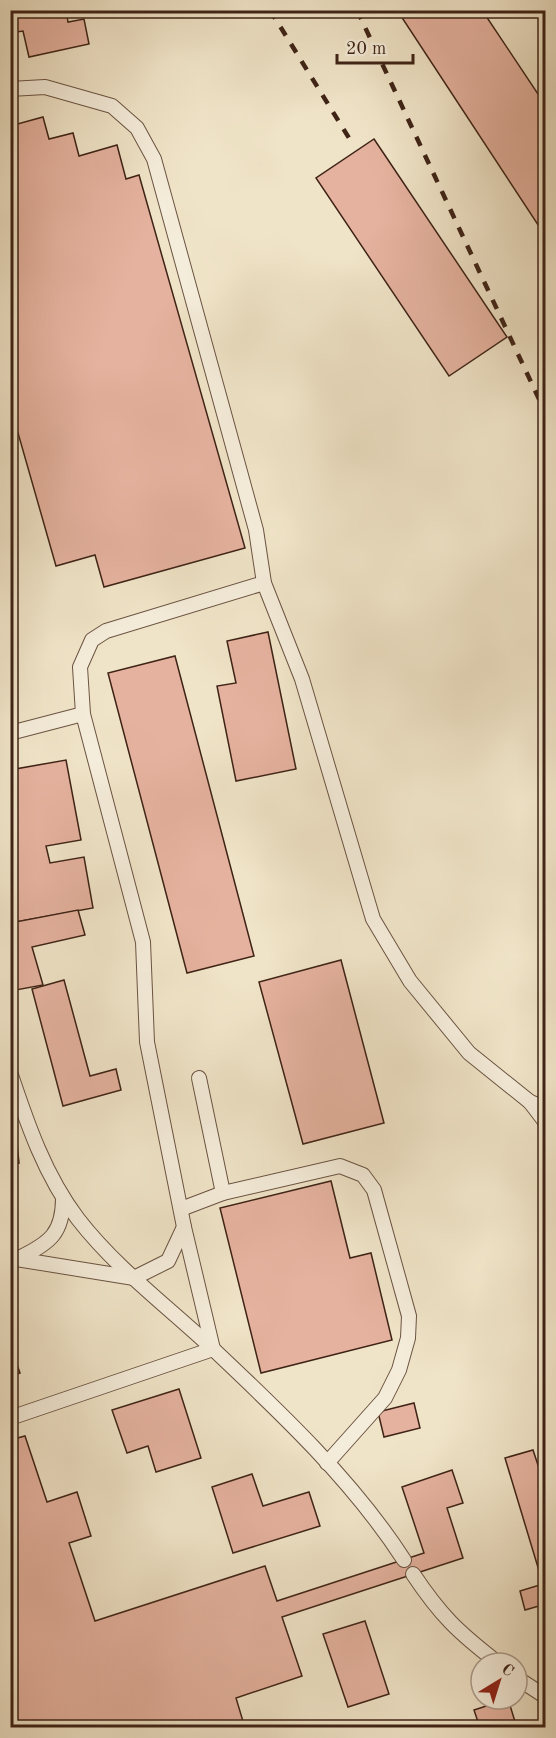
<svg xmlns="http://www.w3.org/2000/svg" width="556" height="1738" font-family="'Old Standard TT',serif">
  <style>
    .building { fill: #e5b29f; stroke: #3e2316; stroke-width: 1.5 }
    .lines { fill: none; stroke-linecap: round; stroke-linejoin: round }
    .service-casing { stroke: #6a5342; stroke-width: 16 }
    .service { stroke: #f5eddb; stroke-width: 14 }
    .rail { stroke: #3e2316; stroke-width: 4.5; stroke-dasharray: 10 10; stroke-linecap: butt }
  </style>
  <rect width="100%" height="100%" fill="#f0e4c8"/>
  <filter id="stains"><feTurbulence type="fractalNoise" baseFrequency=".00333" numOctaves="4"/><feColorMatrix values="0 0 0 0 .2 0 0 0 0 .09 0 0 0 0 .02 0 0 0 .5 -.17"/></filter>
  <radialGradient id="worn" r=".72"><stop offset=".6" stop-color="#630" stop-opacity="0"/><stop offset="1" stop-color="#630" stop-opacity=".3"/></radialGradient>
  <g class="building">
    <path d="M10 10H66L68 22 84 19 89 44 29 57 23 31 10 33Z"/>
    <path d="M397 10H482L546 106V237Z"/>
    <path d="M43 117 49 139 73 133 79 156 117 145 126 179 139 175 245 548 104 587 95 555 56 566 10 405V126Z"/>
    <path d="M374 139 507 337 449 376 316 178Z"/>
    <path d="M268 632 296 769 236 781 217 686 236 683 227 641Z"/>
    <path d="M175 656 254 956 187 973 108 673Z"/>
    <path d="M66 760 81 840 46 846 50 863 84 857 93 908 10 923V770Z"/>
    <path d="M78 910 85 935 32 947 43 985 16 990 10 962V923Z"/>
    <path d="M341 960 384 1123 303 1144 259 982Z"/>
    <path d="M64 980 90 1076 116 1069 121 1090 63 1106 32 989Z"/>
    <path d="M16 1135 19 1163 10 1164V1136Z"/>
    <path d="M331 1181 350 1258 371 1253 392 1340 261 1373 220 1208Z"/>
    <path d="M10 1345 20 1373 10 1376Z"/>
    <path d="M179 1389 201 1458 156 1472 148 1446 127 1453 112 1410Z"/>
    <path d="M414 1403 420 1428 384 1437 378 1412Z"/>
    <path d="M25 1436 47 1502 77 1492 91 1536 69 1543 95 1621 265 1566 277 1601 424 1553 402 1487 452 1470 463 1503 447 1508 463 1558 282 1617 302 1676 236 1698 245 1728H10V1440Z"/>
    <path d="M533 1450 546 1489V1604L525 1610 520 1591 543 1584 505 1458Z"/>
    <path d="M252 1474 263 1506 309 1492 320 1526 233 1553 212 1487Z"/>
    <path d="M365 1621 389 1694 348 1707 323 1634Z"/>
    <path d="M508 1699 517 1728H480L474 1710Z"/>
  </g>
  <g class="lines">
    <defs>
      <g id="service">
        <path d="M10 89 45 87 112 106 137 128 154 159 256 530 264 583 302 679 373 919 410 981 469 1053 530 1102 546 1108"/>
        <path d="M10 733 83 714"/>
        <path d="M10 1072C27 1123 45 1176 78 1219 116 1268 167 1306 212 1348 281 1413 353 1481 404 1560"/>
        <path d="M199 1078 223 1193"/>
        <path d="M530 1102 546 1123"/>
        <path d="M181 1209 223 1193 340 1166 363 1175 374 1190 409 1316 408 1338 399 1370 385 1398 327 1463"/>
        <path d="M10 1258 134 1278 168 1261 184 1227"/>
        <path d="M19 1258C50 1243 63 1233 63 1198"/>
        <path d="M10 1418 213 1349 184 1227 147 1042 143 942 83 714 80 667 92 640 106 631 264 583"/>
        <path d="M413 1574C441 1616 458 1632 498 1663"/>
        <path d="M517 1678 546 1697"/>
      </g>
    </defs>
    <use href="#service" class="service-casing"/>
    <use href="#service" class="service"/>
    <g class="rail">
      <path d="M270 10 349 138"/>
      <path d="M357 10 546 414"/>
    </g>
  </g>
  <rect width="556" height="1738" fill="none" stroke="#f0e4c8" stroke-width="36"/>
  <rect x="12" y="12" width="532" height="1714" fill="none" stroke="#3e2316" stroke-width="3"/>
  <rect x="18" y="18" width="520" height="1702" fill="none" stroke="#3e2316" stroke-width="1.5"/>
  <g transform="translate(499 1681) rotate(38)"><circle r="28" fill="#f5eddb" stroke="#ac9c8c" stroke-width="1.5"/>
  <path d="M0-4.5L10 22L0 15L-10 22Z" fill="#8f2418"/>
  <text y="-9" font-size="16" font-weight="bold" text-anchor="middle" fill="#3e2316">С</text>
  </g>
  <path d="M337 54v9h76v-9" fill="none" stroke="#3e2316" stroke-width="3"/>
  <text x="346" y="54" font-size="18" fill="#3e2316" stroke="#f5eddb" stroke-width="4.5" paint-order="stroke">20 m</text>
  <rect width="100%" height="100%" filter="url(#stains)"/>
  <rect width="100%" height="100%" fill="url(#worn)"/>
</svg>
